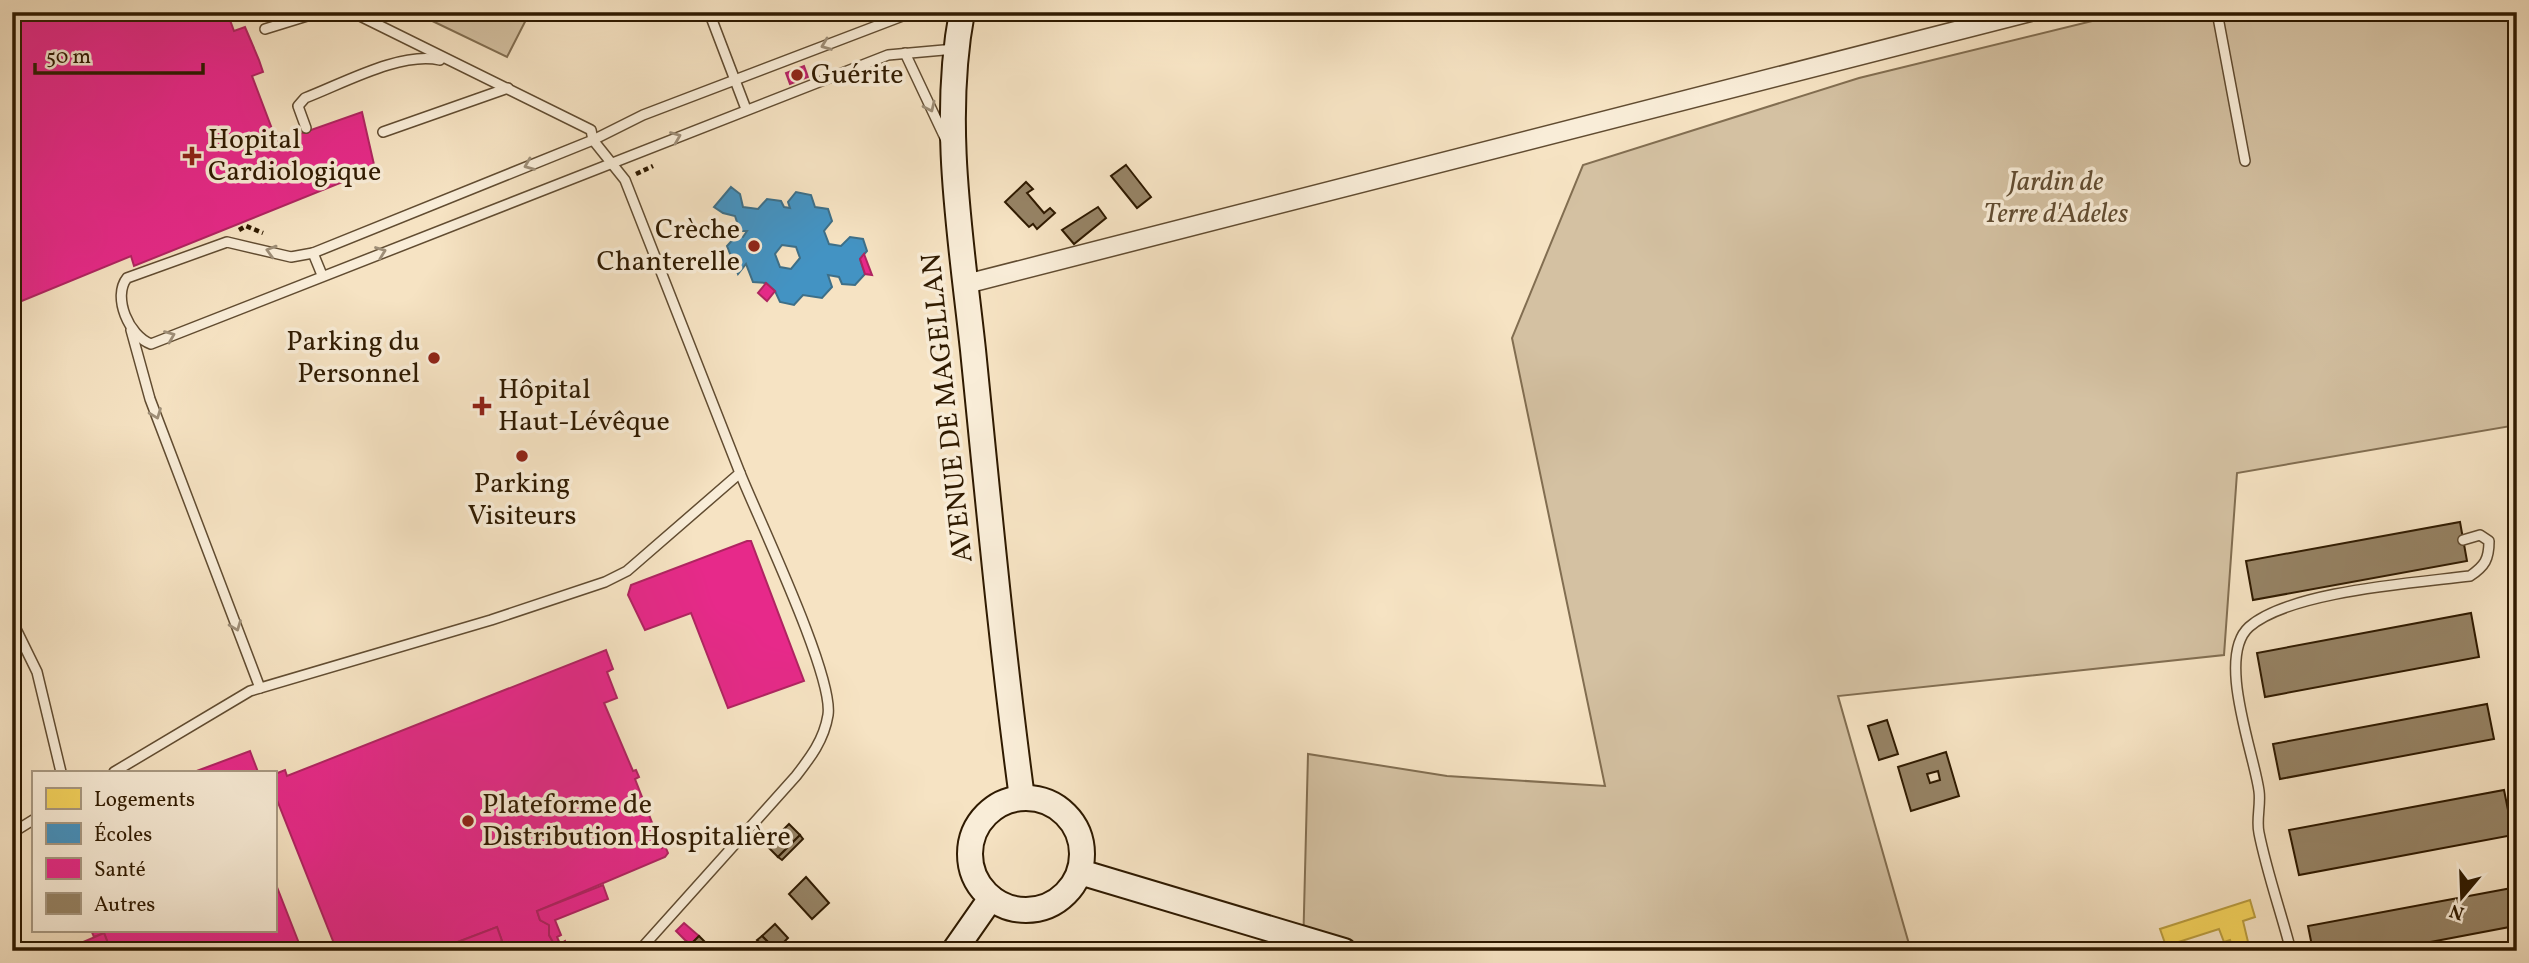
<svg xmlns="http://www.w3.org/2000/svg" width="2529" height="963" font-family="Vollkorn,serif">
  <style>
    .green { fill: #d4c1a2; stroke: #826e51; stroke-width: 2 }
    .homes { fill: #f6d55c; stroke: #ba9d40; stroke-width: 2 }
    .schools { fill: #4393c3; stroke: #3d6f88; stroke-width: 2; fill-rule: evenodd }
    .health { fill: #e7298a; stroke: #b02461; stroke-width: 2 }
    .building { fill: #968365; stroke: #2f1a00; stroke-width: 2; fill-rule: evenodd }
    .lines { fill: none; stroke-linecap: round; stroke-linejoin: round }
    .lane-casing { stroke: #614c31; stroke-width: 12 }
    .street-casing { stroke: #614c31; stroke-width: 21 }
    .secondary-casing { stroke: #2f1a00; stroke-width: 28 }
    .path { stroke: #2f1a00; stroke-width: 4.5; stroke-dasharray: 5 3.5; stroke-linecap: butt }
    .lane { stroke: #f9edd8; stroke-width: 9 }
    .street { stroke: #f9edd8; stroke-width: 18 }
    .secondary { stroke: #f9edd8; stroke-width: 24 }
    .oneway { stroke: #9e8e77 }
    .poi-dot { fill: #8f2418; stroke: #f9edd8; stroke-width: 2.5 }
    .labels { text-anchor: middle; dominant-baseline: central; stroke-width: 7; stroke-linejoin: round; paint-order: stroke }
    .poi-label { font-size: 28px; fill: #2f1a00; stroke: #f9edd8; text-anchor: start }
    .park-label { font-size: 28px; font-style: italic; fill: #614c31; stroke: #f9edd8 }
    .street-label { font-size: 28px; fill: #2f1a00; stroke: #f9edd8 }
  </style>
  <rect width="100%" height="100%" fill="#f6e3c3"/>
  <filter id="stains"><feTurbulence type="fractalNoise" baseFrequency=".00286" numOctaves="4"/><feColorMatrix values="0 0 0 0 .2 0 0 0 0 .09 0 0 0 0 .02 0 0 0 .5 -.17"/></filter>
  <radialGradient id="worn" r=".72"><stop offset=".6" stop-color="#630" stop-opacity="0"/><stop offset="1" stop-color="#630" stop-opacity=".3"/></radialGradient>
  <g class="green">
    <path d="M427 12H530L507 57 424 17Z"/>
    <path d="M2129 12H2517V425L2237 473 2224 655 1838 696 1911 951H1303L1308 754 1447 776 1605 786 1512 338 1583 165 1859 78Z"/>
  </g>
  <path class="homes" d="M2250 900 2255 917 2243 921 2249 946 2234 951 2230 940 2224 942 2219 929 2166 946 2160 929Z"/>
  <path class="schools" d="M731 187 740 194 743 207 758 209 767 199 781 201 784 207 790 208 788 202 796 192 811 195 815 207 828 209 832 221 824 231 829 244 841 246 850 237 863 239 867 251 860 259 865 274 855 285 842 284 839 277 828 275 832 287 822 298 803 295 794 305 780 302 775 291 766 283 753 282 746 264 738 274 727 246 736 236 743 237 747 231H740L735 216 723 213 714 207ZM782 245 796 247 800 258 791 269 780 267 775 254Z"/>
  <g class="health">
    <path d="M12 12H227L234 31 245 27 259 60 263 72 252 76 277 142 362 112 375 169 134 266 131 256 12 305Z"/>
    <path d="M804 66 808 77 790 84 786 73Z"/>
    <path d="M864 254 872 275 865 274 860 259Z"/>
    <path d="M766 283 775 291 767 301 758 293Z"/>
    <path d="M747 541H751L804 681 728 708 691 613 645 630 628 595 631 585Z"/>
    <path d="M606 650 613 669 607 672 617 698 604 703 633 771 636 770 639 777 635 779 662 848 665 846 668 853 665 857 537 911 540 920 549 925V935L558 951H512L508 942 503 944 497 927 434 951H337L275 795V774L285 770 287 776Z"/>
    <path d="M250 751 258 772H194Z"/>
    <path d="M275 882 302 951H111L104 933 94 937 91 930H275Z"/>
    <path d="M603 885 608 899 555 920 561 935 557 937 560 944 565 941 569 951H558L549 935V925L540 920 537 911Z"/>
    <path d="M684 923 699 936 690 945 676 931Z"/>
    <path d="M497 927 502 941 477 951H434Z"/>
    <path d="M104 933 111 951H86L83 942Z"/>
  </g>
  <g class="building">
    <path d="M1126 165 1151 197 1137 208 1111 176Z"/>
    <path d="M1026 182 1033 189 1027 193 1044 213 1050 208 1055 213 1037 229 1033 224 1029 227 1005 202Z"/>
    <path d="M1098 207 1106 218 1074 244 1062 230Z"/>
    <path d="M2460 522 2467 561 2253 600 2246 561Z"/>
    <path d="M2471 613 2479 657 2265 697 2257 653Z"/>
    <path d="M2487 704 2494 739 2280 779 2273 744Z"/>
    <path d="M1887 720 1898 754 1879 760 1868 726Z"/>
    <path d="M1946 752 1959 796 1911 811 1898 767ZM1938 771 1940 780 1930 783 1927 774Z"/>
    <path d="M2504 790 2513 835 2299 875 2289 830Z"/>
    <path d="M789 824 800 835 778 857 767 846Z"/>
    <path d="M800 835 803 839 782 860 778 857Z"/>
    <path d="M806 877 829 903 812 919 789 894Z"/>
    <path d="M2517 887V935L2515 926 2383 951H2313L2308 926Z"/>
    <path d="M775 924 788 938 776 950 762 936Z"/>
    <path d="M699 936 714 951H678L687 942 690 945Z"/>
    <path d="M762 936 776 950V951H768L757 940Z"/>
  </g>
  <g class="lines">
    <defs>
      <g id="lane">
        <path d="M709 12 746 109"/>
        <path d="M913 12 643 115 593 140 313 253 291 257 227 242 127 278C112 297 129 336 151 344L888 55 955 49"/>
        <path d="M2217 12 2245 161"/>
        <path d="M265 29 320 12"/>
        <path d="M905 53 946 140"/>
        <path d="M306 128 298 106 305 98C342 84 401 51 440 60"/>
        <path d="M383 132 508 88"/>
        <path d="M313 253 322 275"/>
        <path d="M131 330 150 399 260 688"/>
        <path d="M12 621 37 672 61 772"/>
        <path d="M114 772 250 691 491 620 605 582 627 571 740 473 625 180 593 140 591 130 352 12"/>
        <path d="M12 833 33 820"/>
        <path d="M639 951 796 776C810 758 824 740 828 715 834 676 758 518 740 473"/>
        <path d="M2291 951C2281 912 2267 873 2259 833 2256 820 2261 805 2259 791 2254 753 2216 657 2249 627 2290 591 2415 583 2470 576 2485 566 2489 559 2489 541L2480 535 2463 540"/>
      </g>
      <path id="street" d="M966 284 2030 12"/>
      <g id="secondary">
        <path d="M962 12C941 123 961 239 973 350 988 499 1002 649 1022 798"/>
        <circle cx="1026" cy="854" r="56"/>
        <path d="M1080 872 1344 951"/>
        <path d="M954 951 991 898"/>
      </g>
    </defs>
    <use href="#lane" class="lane-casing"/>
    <use href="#street" class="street-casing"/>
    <use href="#secondary" class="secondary-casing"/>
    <g class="path">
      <path d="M636 174 653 166"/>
      <path d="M239 230 246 226 263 233"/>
    </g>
    <use href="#lane" class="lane"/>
    <use href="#street" class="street"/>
    <use href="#secondary" class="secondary"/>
  </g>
  <defs><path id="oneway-chevron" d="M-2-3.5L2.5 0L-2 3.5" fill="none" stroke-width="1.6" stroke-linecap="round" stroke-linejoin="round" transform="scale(1.75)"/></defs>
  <g class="oneway">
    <use href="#oneway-chevron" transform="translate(826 45) rotate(159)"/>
    <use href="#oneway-chevron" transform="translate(930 107) rotate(65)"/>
    <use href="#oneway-chevron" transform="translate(676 137) rotate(-22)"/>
    <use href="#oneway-chevron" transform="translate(529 165) rotate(158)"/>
    <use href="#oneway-chevron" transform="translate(271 251) rotate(-164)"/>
    <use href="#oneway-chevron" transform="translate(381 252) rotate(-21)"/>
    <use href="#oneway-chevron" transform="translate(170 336) rotate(-22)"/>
    <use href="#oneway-chevron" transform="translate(156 414) rotate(69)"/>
    <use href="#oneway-chevron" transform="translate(236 626) rotate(69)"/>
  </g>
  <g class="poi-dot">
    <circle cx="797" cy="75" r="7"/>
    <path d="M188.5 145.5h7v7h7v7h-7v7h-7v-7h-7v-7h7z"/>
    <circle cx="754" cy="246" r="7"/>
    <circle cx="434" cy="358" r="7"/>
    <path d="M478.5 395.5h7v7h7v7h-7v7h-7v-7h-7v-7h7z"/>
    <circle cx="522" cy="456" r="7"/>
    <circle cx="468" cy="821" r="7"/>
  </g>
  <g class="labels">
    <g class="poi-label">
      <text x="811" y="75">Guérite</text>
      <text x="208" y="140">Hopital<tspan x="208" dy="32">Cardiologique</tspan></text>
      <text x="740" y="230" text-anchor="end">Crèche<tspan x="740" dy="32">Chanterelle</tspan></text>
      <text x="420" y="342" text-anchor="end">Parking du<tspan x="420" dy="32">Personnel</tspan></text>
      <text x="498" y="390">Hôpital<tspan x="498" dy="32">Haut-Lévêque</tspan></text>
      <text x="522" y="484" text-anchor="middle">Parking<tspan x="522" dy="32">Visiteurs</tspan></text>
      <text x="482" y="805">Plateforme de<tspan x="482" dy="32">Distribution Hospitalière</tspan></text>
    </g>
    <g class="park-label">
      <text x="2056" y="182">Jardin de<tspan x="2056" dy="32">Terre d'Adeles</tspan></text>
    </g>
    <g class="street-label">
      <text transform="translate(948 408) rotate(-96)">AVENUE DE MAGELLAN</text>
    </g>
  </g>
  <rect width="2529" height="963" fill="none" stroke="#f6e3c3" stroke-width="42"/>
  <rect x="14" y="14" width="2501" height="935" fill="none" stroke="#2f1a00" stroke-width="3.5"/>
  <rect x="21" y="21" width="2487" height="921" fill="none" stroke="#2f1a00" stroke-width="2"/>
  <rect x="32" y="771" width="245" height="161" fill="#f9edd8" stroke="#a89982" stroke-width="2"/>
  <rect x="46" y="788" width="35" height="21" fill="#f6d55c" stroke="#a89982" stroke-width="2"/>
  <text x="94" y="806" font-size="21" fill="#2f1a00">Logements</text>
  <rect x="46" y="823" width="35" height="21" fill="#4393c3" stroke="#a89982" stroke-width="2"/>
  <text x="94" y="841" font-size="21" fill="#2f1a00">Écoles</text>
  <rect x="46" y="858" width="35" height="21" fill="#e7298a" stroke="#a89982" stroke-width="2"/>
  <text x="94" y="876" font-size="21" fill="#2f1a00">Santé</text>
  <rect x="46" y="893" width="35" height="21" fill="#968365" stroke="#a89982" stroke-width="2"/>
  <text x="94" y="911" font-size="21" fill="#2f1a00">Autres</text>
  <g transform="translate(2462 897) rotate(199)" stroke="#f9edd8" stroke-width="5" paint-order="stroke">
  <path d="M0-5L12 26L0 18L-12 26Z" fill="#2f1a00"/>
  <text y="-10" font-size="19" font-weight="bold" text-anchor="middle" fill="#2f1a00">N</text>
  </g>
  <path d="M35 63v10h168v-10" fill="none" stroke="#2f1a00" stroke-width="3.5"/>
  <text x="46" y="63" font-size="21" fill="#2f1a00" stroke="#f9edd8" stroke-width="5" paint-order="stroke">50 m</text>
  <rect width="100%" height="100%" filter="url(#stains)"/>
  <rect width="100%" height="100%" fill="url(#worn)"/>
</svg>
